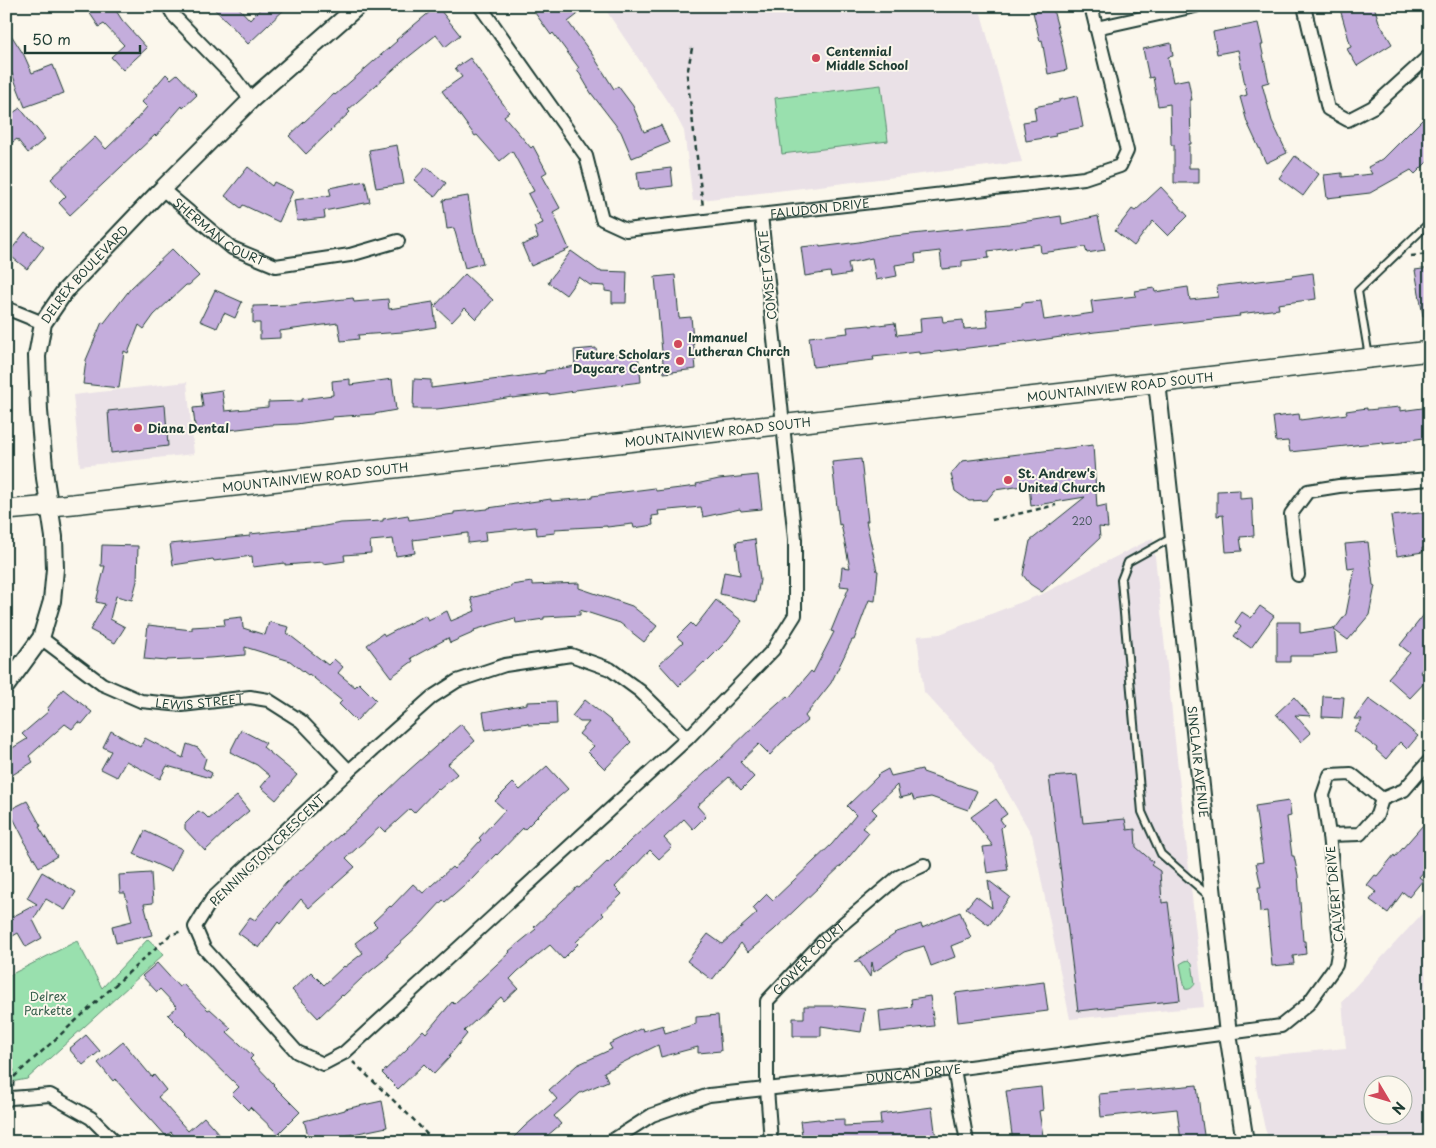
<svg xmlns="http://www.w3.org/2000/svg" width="1436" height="1148" font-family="'Playpen Sans',sans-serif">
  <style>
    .built { fill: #eae1e7; fill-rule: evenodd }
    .green { fill: #99e0ae; stroke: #5c8e71 }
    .building { fill: #c4addc; stroke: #1f3d34 }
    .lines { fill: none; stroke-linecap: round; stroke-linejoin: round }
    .service-casing { stroke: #1f3d34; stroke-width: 10 }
    .minor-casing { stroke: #1f3d34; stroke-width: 16 }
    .tertiary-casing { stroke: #1f3d34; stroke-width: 20 }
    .secondary-casing { stroke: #1f3d34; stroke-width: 22 }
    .path { stroke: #1f3d34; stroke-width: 2.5; stroke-dasharray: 5 4; stroke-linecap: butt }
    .service { stroke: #fbf7ec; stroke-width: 6 }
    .minor { stroke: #fbf7ec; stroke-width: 12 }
    .tertiary { stroke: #fbf7ec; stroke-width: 16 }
    .secondary { stroke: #fbf7ec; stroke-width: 19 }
    .poi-dot { fill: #d1495b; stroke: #fbf7ec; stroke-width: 2 }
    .labels { text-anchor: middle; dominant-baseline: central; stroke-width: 4; stroke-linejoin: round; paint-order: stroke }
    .number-label { font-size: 10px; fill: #48595e }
    .poi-label { font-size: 12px; font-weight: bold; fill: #1f3d34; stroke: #fbf7ec; text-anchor: start }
    .street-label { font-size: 12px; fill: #1f3d34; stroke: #fbf7ec }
    .park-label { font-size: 12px; fill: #375e4c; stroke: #fbf7ec }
  </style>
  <rect width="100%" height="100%" fill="#fbf7ec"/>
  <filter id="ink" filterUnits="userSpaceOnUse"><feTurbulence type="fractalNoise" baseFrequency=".02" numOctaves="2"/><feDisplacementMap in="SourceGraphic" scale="10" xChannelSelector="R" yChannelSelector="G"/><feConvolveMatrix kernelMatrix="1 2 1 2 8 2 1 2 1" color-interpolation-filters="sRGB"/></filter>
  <g filter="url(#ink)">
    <g class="built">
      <path d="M603 6H979L1022 162 693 201 684 131 673 110Z"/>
      <path d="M187 382 194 454 80 466 73 395Z"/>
      <path d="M1153 538 1204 1007 1070 1019 1032 835 993 767 924 692 917 636 940 634 1042 594Z"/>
      <path d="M1430 905V1142H1270L1265 1129 1256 1087 1254 1057 1346 1048 1342 1001ZM1374 1086H1404V1116H1374Z"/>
    </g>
    <g class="green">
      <path d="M881 85 888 141 782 154 775 98Z"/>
      <path d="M148 939 164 954 27 1079 6 1083V977L77 941 102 988Z"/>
      <path d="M1189 960 1192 963 1195 984C1192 988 1190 990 1185 989L1180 964 1185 961Z"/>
    </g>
    <g class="building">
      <path d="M85 6H113L122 20 147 48 123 70 111 57 124 45 104 24 99 27Z"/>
      <path d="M211 6H237L250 20 263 6H288L248 44 229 23Z"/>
      <path d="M437 6 460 35 445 47 436 35 402 62 348 110 350 112 306 154 289 136 334 94 335 95 397 41 396 40Z"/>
      <path d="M533 6H571L577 15 568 22 592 54 614 89 618 86 633 106 644 132 661 125 669 143 632 158 621 132 591 93 577 69 579 68 553 33 551 35 535 13 537 11Z"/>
      <path d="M1035 6H1052L1062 43 1067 70 1048 74 1042 40 1040 41 1033 12 1036 11Z"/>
      <path d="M1348 6H1374L1379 22 1392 44 1357 66 1347 49 1351 47 1340 9Z"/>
      <path d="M1258 23 1263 45H1261L1269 82 1262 84 1272 121 1287 153 1266 163 1247 122 1240 97 1247 95 1238 50 1217 54 1213 32Z"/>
      <path d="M6 27 24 55 32 73 53 65 64 93 25 107 9 66 6 61Z"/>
      <path d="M1171 43 1173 56 1168 57 1173 82 1188 79 1192 100H1190L1191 144H1189V168H1199V183H1174V145H1171L1170 104 1158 106 1153 77 1149 78 1143 49Z"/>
      <path d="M470 58 509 112 504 116 531 148 533 146 547 172 542 175 560 208 553 212 569 249 531 266 522 245 538 238 534 227 543 223 528 194 534 191 512 151 500 161 477 135 475 136 442 91 462 77 455 68Z"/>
      <path d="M166 74 171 79 177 74 197 95 183 108 182 106 156 136 155 135 70 215 59 203 66 196 51 179 95 137 106 149 135 121 147 107 142 102Z"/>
      <path d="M1077 96 1083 127 1055 133 1056 136 1026 141 1023 122 1036 120 1034 107 1059 102V100Z"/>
      <path d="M20 108 45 139 28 153 17 139 6 147V118Z"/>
      <path d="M1430 112V159L1415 174 1411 170 1370 193 1327 198 1324 175 1342 173V177L1372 174 1368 167 1383 159Z"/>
      <path d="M397 145 404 184 376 188 369 150Z"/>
      <path d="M1295 156 1319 174 1303 196 1279 178Z"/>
      <path d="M248 167 272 186 274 182 293 191 279 222 243 205 241 208 225 196Z"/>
      <path d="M426 167 446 183 435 197 414 180Z"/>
      <path d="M671 168 673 186 639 190 637 172Z"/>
      <path d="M365 181 370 202 324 211 325 218 297 221 294 200 331 195 329 188Z"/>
      <path d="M1161 187 1188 216 1168 236 1153 221 1134 246 1115 231 1132 209 1135 211Z"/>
      <path d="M468 196 474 234H475L483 263 465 268 454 228 447 229 443 200Z"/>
      <path d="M1061 216 1062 224 1098 216 1105 250 1087 253 1085 247 1041 253 1040 244 988 251 989 258 962 261V267L942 269 940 251 915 254 916 262 895 265 897 276 876 280 872 258 848 263 850 274 831 277 830 272 805 276 801 247 820 245V247L859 242 884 237 1008 224Z"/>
      <path d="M25 232 44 247 27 269 8 254Z"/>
      <path d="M172 249 199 276 189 285H186L154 315 144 329 139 325 128 353 124 351 119 388 83 384 86 360 102 322 104 323 131 288Z"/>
      <path d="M571 251 599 271 627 272 626 303H612V292L605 291V286L590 285 579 277 566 295 548 282Z"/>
      <path d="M1430 268V315L1423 316 1415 270Z"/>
      <path d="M1313 273 1316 299 1278 304 1279 309 1239 314 1240 316 1095 332 1027 342 1026 341 919 354V352L873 357 874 360 813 367 809 337 848 333 847 327 870 325V326L895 323 897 335 921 332 920 318 942 316 943 322 963 320 964 329 988 327 986 310 1022 306V303L1041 301 1044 320 1093 313 1091 301 1136 296 1135 291 1154 288 1155 292 1188 287 1190 300 1218 297 1217 286 1292 277V276Z"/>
      <path d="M465 274 493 300 476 319 465 308 452 322 435 306Z"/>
      <path d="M675 275 679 318 691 317 696 369 664 373 655 277Z"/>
      <path d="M215 290 242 302 235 318 224 313 217 328 200 321Z"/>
      <path d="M353 298 354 302 388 299 389 309 433 302 436 327 403 332 358 335 359 339 341 341 338 323 280 331V338L260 339V323H253V306L292 305Z"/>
      <path d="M596 348 597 356 638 352 641 382 575 390V391L548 395V394L512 398V397L470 404V405L437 409H413L414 379 431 380V388L545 373V371L575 366 574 350Z"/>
      <path d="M350 379V385L392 379 396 410 374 414 332 417V419L296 424 271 425 196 434 193 408 203 407 201 393 222 390 225 411 268 407V402L302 401V399L333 395 332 381Z"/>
      <path d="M165 405 168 446 111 453 108 411Z"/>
      <path d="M1400 407V411L1430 407V437L1403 441V442L1383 444V442L1290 452 1288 441 1276 442 1273 417 1299 414 1300 420 1347 414 1346 411 1367 408V410Z"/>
      <path d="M1093 445 1097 507 1106 505 1108 528 1099 527 1100 538 1042 592 1030 584 1023 575 1030 541 1085 497 1031 506 1029 485 995 490 987 500 969 501 955 491 951 474 962 461Z"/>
      <path d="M861 459 868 521H866L877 571H878L875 601 869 600 854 640H852L831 683 805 716 808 720 781 743 770 755 759 744 740 762 754 777 741 790 729 777 697 806 706 816 693 829 684 819 664 838 672 847 659 859 650 850 615 887 622 894 602 913 604 915 576 942 578 944 563 959 550 945 518 971 510 979 518 988 504 1001 501 997 464 1031 467 1034 449 1056 450 1057 434 1074 424 1064 398 1089 382 1073 408 1048 407 1047 423 1030 426 1033 452 1002 454 1004 510 952 509 951 536 929 534 927 577 887 579 888 607 862 608 863 631 840 716 763 760 720 787 696 789 698 811 671 813 673 834 632 831 631 849 587 840 586 842 567 850 568 841 524 839 525 832 462Z"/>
      <path d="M758 475 762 509 741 511 740 509 703 517 701 507 658 511 659 515 652 516 653 525 634 528 633 524 607 527V526L555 529V533L537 535 536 527 485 532 486 541 468 543V533L413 540 415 553 396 556 393 539 370 541 371 553 344 555 345 561 323 564V562L285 565V563L253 567 252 556 214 561 213 559 173 565 170 544 250 536V534L288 530 319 527 341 523 383 521V519L408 515 409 520 454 514V512L488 509V508L551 499V501L592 498V496L655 488 656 491 697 486 696 484 719 479Z"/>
      <path d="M1240 490V499L1252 498 1254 536 1240 537 1242 551 1226 552 1223 515 1217 516V491Z"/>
      <path d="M1430 512V547L1422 548 1423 552 1397 556 1391 516Z"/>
      <path d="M755 539 760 580 756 602 720 594 724 572 740 575 736 542Z"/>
      <path d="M1368 542 1373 585 1375 586 1369 615 1348 640 1334 630 1346 614 1355 568 1348 569 1345 544Z"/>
      <path d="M102 545 138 546 137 581 132 600 116 596 110 619 125 627 115 643 90 630 105 604 96 602 105 566H101Z"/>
      <path d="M532 582V585L579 583V588L632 606 657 626 644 642 620 623 580 610V615L544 617V619L516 623 515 618 474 630 475 632 450 643 448 638 411 658 413 661 391 677 367 645 383 633 385 636 425 615 428 620 447 611 451 621 475 611 471 598 511 587V585Z"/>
      <path d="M716 600 742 621 724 644 705 663 704 662 679 686 659 664 683 642 677 637 691 623 695 627Z"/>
      <path d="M1260 606 1274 616 1251 648 1234 636 1241 627 1235 622 1242 612 1251 618Z"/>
      <path d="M1430 607V659L1420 672 1428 679 1410 698 1388 678 1410 653 1400 645Z"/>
      <path d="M242 617 243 628 265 635 269 622 289 627 287 633 328 665 334 659 343 667 338 673 355 687 359 683 376 700 356 721 339 704 342 701 309 674 308 675 290 661 245 647V655L210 658 167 660V661L144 659 148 625 192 630V627L225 625 224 619Z"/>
      <path d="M1277 622H1300V633L1334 628 1337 653 1313 656H1290V662H1277Z"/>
      <path d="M63 689 92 712 82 724 78 722 72 729 65 724 29 756 33 762 6 779V752L27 739 22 734 49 711 47 709Z"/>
      <path d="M1323 696 1344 697 1342 718 1322 717Z"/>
      <path d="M1294 697 1311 716 1295 715 1311 733 1301 742 1276 714Z"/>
      <path d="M1369 699 1400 721 1418 736 1407 749 1400 742 1386 759 1376 750 1377 748 1354 731 1362 719H1354Z"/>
      <path d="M585 700 610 720 631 742 605 769 588 752 594 746 579 734 589 722H580L572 716Z"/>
      <path d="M556 701 557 724 528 725V723L486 730 483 712 527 704V702Z"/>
      <path d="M461 724 475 741 448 764 457 774 439 790 438 788 414 813 410 809 385 832 380 827 346 858 355 867 309 908 301 899 280 924 278 922 259 948 238 933 250 917 255 920 286 883 315 858H314L358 819 408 771Z"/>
      <path d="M241 730 266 743 263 747 297 775 276 800 261 787 270 776 257 765 230 752Z"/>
      <path d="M111 731 140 747 145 738 183 758 187 744 198 748 206 758 203 768 212 773 210 778 167 766 160 779 126 761 117 777 101 769 111 751 103 747Z"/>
      <path d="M547 766 568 789 546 808 524 830 523 828 497 855 496 854 472 879H471L445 902 443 900 419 926 387 955 388 957 362 978 343 996 342 995 318 1018 292 990 311 972 324 985 344 966 345 967 363 953 355 943 377 926 373 922 390 906 391 907 413 884 423 893 452 867 454 869 481 840 479 838 505 810 495 801 513 783 520 790Z"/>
      <path d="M888 769 891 776 922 769 923 772 977 791 968 810 931 797 914 800 912 795 900 798 897 785 872 809 877 814 862 828 869 833 844 863 774 930 748 952 741 943 712 980 687 961 708 934 722 944 757 913 753 908 767 894 773 900 832 844 856 815 847 806 878 776 877 775Z"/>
      <path d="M1077 775 1083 823 1125 819 1127 830 1135 829 1136 847 1153 862 1151 865 1160 871 1162 903 1168 902 1180 1000 1078 1011 1049 777Z"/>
      <path d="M237 796 249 811 231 826 205 851 185 829V824L198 811 204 814 209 819Z"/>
      <path d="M996 799 1007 814 1000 819 1004 825 1001 828 1008 870 987 873 983 847 993 846 971 817Z"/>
      <path d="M27 801 41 826 39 827 57 856 39 867 24 842 25 841 9 810Z"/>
      <path d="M1289 801 1291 816 1287 817 1292 856H1294L1298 875 1303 941H1305L1306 954 1293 956 1294 964 1272 966 1267 911 1260 912 1258 887H1261L1256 863 1263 862 1255 806Z"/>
      <path d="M1430 817V865L1419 877 1423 880 1409 897 1403 892 1388 913 1370 900 1376 892 1367 885 1375 875 1377 876 1394 855 1395 857Z"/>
      <path d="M145 831 182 849 171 871 134 854Z"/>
      <path d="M42 872 76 892 65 910 46 899 33 920 42 938 26 947 18 933 6 940V920L37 904 27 898Z"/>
      <path d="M151 873 153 903 144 904 152 935 116 943 112 926 132 921 125 893H120L119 875Z"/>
      <path d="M988 880 1010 897 989 925 966 908 976 896 992 908Z"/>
      <path d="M960 912 971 938 951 946 955 957 931 966 924 946 904 952 874 972 872 962 870 977 860 962H854L895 934 894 933 921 924 922 928Z"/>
      <path d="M157 963 179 987 183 984 208 1010 210 1009 231 1028 227 1032 253 1056 250 1059 274 1084 273 1085 300 1112 278 1134 250 1107 248 1110 232 1094 239 1087 185 1034 186 1033 168 1015 177 1007 160 989 157 992 142 976Z"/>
      <path d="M1044 982 1048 1011 958 1022 955 993Z"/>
      <path d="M930 996 934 1026 881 1032 879 1011 912 1007 911 999Z"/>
      <path d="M804 1006H838L865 1009 861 1032 821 1026V1036H793V1018H804Z"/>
      <path d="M718 1015 721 1051 698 1053V1047L661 1057 658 1045 604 1072 608 1081 580 1093 554 1116 561 1124 540 1142H509L525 1126 557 1099 549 1090 577 1065 612 1049 609 1044 642 1028 643 1031 663 1025 665 1033 696 1024V1017Z"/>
      <path d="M86 1035 100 1051 83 1065 69 1049Z"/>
      <path d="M123 1042 152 1077 154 1075 166 1090 158 1097 188 1131 204 1117 220 1135 213 1142H176L178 1140 171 1132 166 1136 115 1079 113 1081 98 1063Z"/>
      <path d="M1197 1085 1201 1121H1202L1205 1142H1181L1177 1109 1101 1117 1099 1094Z"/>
      <path d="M1041 1087 1043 1110 1039 1111 1044 1142H1013L1006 1091Z"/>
      <path d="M382 1101 387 1127 339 1137 340 1139 329 1142H310L304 1121 345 1110V1109Z"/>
      <path d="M932 1107 936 1139 909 1142H803L800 1121 819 1119V1120L844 1119V1126L881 1124 880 1114Z"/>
    </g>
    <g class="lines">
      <defs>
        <g id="service">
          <path d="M1369 357 1358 291 1430 222"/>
          <path d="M1173 537 1128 562 1121 580 1142 812 1161 854 1210 897"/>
        </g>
        <g id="minor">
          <path d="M168 6 174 16 235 79 251 100"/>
          <path id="s1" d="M480 6 586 156 602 219 626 230 1084 178 1120 166 1127 151 1091 6"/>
          <path d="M1304 6 1328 109 1348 120 1373 107 1430 55"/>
          <path d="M1096 28 1195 6"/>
          <path id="s2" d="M162 189 232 248 276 266 350 255 398 241"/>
          <path d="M6 308 43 323"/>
          <path d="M1298 575 1291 514 1308 491 1339 486 1430 479"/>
          <path id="s3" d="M41 638 102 684 141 701 182 705 250 697 268 700 301 721 349 771"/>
          <path d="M688 738 640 691 610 669 571 655 505 665 457 681 432 697 349 771 212 899 195 927 204 948 297 1052 323 1064 344 1053 688 738 773 650 795 615V539L761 215"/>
          <path d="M1382 799 1404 790 1430 760"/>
          <path d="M1329 835 1360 834 1377 815 1382 799"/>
          <path d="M954 1069 967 1142"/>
          <path d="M6 1100 11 1098 50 1095 91 1118 115 1142"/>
          <path id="s4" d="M610 1142 652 1115 709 1095 954 1069 1281 1026 1308 1004 1336 965 1340 942 1329 835 1323 795 1330 775 1351 774 1382 799"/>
          <path id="s5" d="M771 1142 767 1089V1001L825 939 898 877 924 865"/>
        </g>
        <g id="tertiary">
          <path id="s6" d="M1157 382 1228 1034 1245 1142"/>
          <path id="s7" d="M6 686 41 638 52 601 55 569 54 537 45 478 39 411 37 356 43 323 65 291 162 189 251 100 358 6"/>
        </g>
        <g id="secondary">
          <path id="s8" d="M6 510 73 504 1180 380 1430 351"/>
        </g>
      </defs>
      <use href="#service" class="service-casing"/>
      <use href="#minor" class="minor-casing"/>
      <use href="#tertiary" class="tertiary-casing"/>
      <use href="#secondary" class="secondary-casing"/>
      <g class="path">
        <path d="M692 48 687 75 703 207"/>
        <path d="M1411 256 1430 254"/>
        <path d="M992 520 1056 505"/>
        <path d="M6 1045 11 1040"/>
        <path d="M6 1060 16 1075"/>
        <path d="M353 1062 413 1119 434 1142"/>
        <path d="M13 1086 14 1077 16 1075 170 935 182 931"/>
      </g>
      <use href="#service" class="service"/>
      <use href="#minor" class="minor"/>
      <use href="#tertiary" class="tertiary"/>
      <use href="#secondary" class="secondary"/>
    </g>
  </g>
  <g class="poi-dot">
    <circle cx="816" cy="58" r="5"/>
    <circle cx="678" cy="344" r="5"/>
    <circle cx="680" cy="361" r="5"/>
    <circle cx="138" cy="428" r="5"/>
    <circle cx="1008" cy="480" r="5"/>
  </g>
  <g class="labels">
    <g class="number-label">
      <text x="1082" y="520">220</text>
    </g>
    <g class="poi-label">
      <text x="826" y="51">Centennial<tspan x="826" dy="14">Middle School</tspan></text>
      <text x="688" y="337">Immanuel<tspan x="688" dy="14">Lutheran Church</tspan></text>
      <text x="670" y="354" text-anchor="end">Future Scholars<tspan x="670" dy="14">Daycare Centre</tspan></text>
      <text x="148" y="428">Diana Dental</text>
      <text x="1018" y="473">St. Andrew's<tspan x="1018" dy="14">United Church</tspan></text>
    </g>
    <g class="street-label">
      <text stroke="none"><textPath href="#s1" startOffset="470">FALUDON DRIVE</textPath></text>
      <text stroke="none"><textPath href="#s2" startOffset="72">SHERMAN COURT</textPath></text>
      <text stroke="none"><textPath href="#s7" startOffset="442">DELREX BOULEVARD</textPath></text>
      <text transform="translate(767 275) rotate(-96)">COMSET GATE</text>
      <text stroke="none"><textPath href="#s8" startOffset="1121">MOUNTAINVIEW ROAD SOUTH</textPath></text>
      <text stroke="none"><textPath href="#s8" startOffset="716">MOUNTAINVIEW ROAD SOUTH</textPath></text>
      <text stroke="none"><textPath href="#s8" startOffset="311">MOUNTAINVIEW ROAD SOUTH</textPath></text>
      <text stroke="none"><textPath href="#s3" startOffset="178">LEWIS STREET</textPath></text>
      <text stroke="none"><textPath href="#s6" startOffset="382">SINCLAIR AVENUE</textPath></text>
      <text transform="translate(267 850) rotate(-44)">PENNINGTON CRESCENT</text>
      <text transform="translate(1334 894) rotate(-95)">CALVERT DRIVE</text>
      <text stroke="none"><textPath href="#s5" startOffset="201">GOWER COURT</textPath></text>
      <text stroke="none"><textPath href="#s4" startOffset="316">DUNCAN DRIVE</textPath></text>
    </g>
    <g class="park-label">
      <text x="48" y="996">Delrex<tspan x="48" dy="14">Parkette</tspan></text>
    </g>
  </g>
  <rect width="1436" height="1148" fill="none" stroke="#fbf7ec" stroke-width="25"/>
  <rect x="12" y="12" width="1411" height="1123" fill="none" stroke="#1f3d34" stroke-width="2" filter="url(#ink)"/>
  <g transform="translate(1388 1100) rotate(128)"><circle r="24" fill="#fbf7ec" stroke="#a3ada2"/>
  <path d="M0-4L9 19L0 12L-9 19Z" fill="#d1495b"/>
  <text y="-8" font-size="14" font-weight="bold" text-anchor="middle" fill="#1f3d34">N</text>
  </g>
  <path d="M25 45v8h115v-8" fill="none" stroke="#1f3d34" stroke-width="2.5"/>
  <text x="32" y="45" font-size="15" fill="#1f3d34" stroke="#fbf7ec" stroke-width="4" paint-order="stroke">50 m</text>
</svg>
